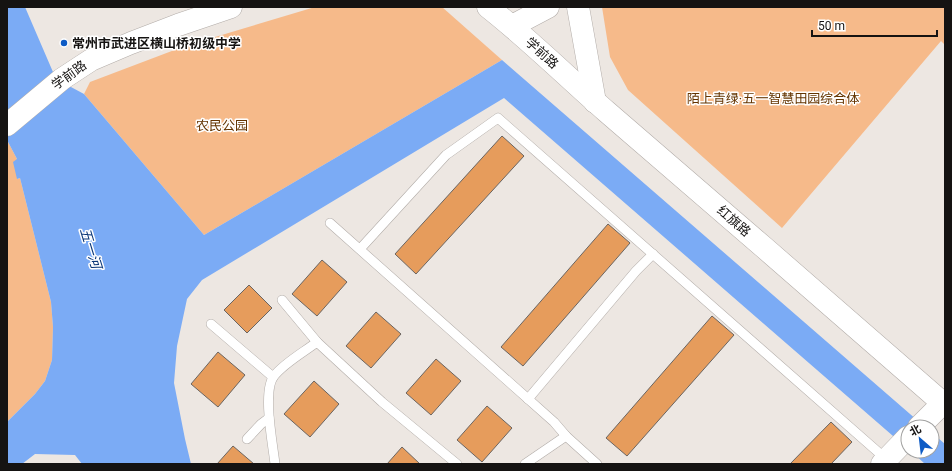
<svg xmlns="http://www.w3.org/2000/svg" width="952" height="471" font-family="Roboto,'Noto Sans SC',sans-serif">
  <style>
    .green { fill: #f6ba8a }
    .water { fill: #7babf5 }
    .building { fill: #e69c5c; stroke: #6b6561 }
    .lines { fill: none; stroke-linecap: round; stroke-linejoin: round }
    .service-casing { stroke: #b2aca8; stroke-width: 10 }
    .tertiary-casing { stroke: #b2aca8; stroke-width: 23 }
    .service { stroke: #fff; stroke-width: 9 }
    .tertiary { stroke: #fff; stroke-width: 22 }
    .poi-dot { fill: #0d5bc5; stroke: #fff; stroke-width: 1.5 }
    .labels { text-anchor: middle; dominant-baseline: central; stroke-width: 3; stroke-linejoin: round; paint-order: stroke }
    .poi-label { font-size: 13px; font-weight: bold; fill: #151312; stroke: #fff; text-anchor: start }
    .street-label { font-size: 13px; fill: #151312; stroke: #fff }
    .park-label { font-size: 13px; fill: #643400; stroke: #fff }
    .water-label { font-size: 14px; font-style: italic; fill: #0b3778; stroke: #fff }
  </style>
  <rect width="100%" height="100%" fill="#ede7e2"/>
  <g class="green">
    <path d="M315 7H442L502 60 204 235 84 94 90 82 185 46Z"/>
    <path d="M602 7H945V45L941 41 782 228 628 90 610 57Z"/>
    <path d="M7 140 17 159V179L20 178 51 302 53 327 52 360 45 381 35 394 7 422Z"/>
  </g>
  <g class="water">
    <path d="M7 7H25L56 79 84 94 204 235 502 60 925 427 908 449 504 98 202 280 187 299 177 346 174 383 185 439 191 464H82L75 455 35 454 22 464H7V422L35 394 45 381 52 360 53 327 51 302 20 178 17 179 13 162 17 159 7 140Z"/>
    <path d="M932 433 945 444V464H925L911 451H932Z"/>
  </g>
  <g class="building">
    <path d="M502 136 524 156 416 274 395 254Z"/>
    <path d="M608 224 630 243 523 366 501 347Z"/>
    <path d="M322 260 347 282 317 316 292 294Z"/>
    <path d="M249 285 272 308 247 333 224 310Z"/>
    <path d="M376 312 401 334 371 368 346 346Z"/>
    <path d="M712 316 734 335 627 456 606 438Z"/>
    <path d="M218 352 245 375 218 407 191 384Z"/>
    <path d="M436 359 461 381 431 415 406 393Z"/>
    <path d="M314 381 339 404 310 437 284 414Z"/>
    <path d="M487 406 512 428 482 462 457 440Z"/>
    <path d="M831 422 852 442 831 464H790Z"/>
    <path d="M233 446 254 464H217Z"/>
    <path d="M402 447 420 464H387Z"/>
  </g>
  <g class="lines">
    <defs>
      <g id="service">
        <path d="M330 223 554 422 566 436 597 464"/>
        <path d="M360 249 446 155 498 118 886 459"/>
        <path d="M282 300 317 342"/>
        <path d="M211 324 273 377"/>
        <path d="M528 399 636 271 653 254"/>
        <path d="M247 439 261 424 269 418"/>
        <path d="M275 464C273 445 262 391 274 376 284 363 304 352 317 342L382 402 457 464"/>
        <path d="M525 464 566 436"/>
      </g>
      <g id="tertiary">
        <path d="M488 7C530 40 567 77 607 112 720 209 833 307 945 405"/>
        <path d="M578 7 595 102"/>
        <path d="M512 26 548 7"/>
        <path d="M7 125 62 79 91 60 131 43 178 25 231 7"/>
        <path d="M919 427 943 403"/>
        <path d="M882 464 908 437"/>
      </g>
    </defs>
    <use href="#service" class="service-casing"/>
    <use href="#tertiary" class="tertiary-casing"/>
    <use href="#service" class="service"/>
    <use href="#tertiary" class="tertiary"/>
  </g>
  <circle class="poi-dot" cx="64" cy="43" r="4"/>
  <g class="labels">
    <g class="poi-label">
      <text x="72" y="43">常州市武进区横山桥初级中学</text>
    </g>
    <g class="street-label">
      <text transform="translate(542 53) rotate(42)">学前路</text>
      <text transform="translate(69 75) rotate(-36)">学前路</text>
      <text transform="translate(734 221) rotate(41)">红旗路</text>
    </g>
    <g class="park-label">
      <text x="773" y="98">陌上青绿·五一智慧田园综合体</text>
      <text x="222" y="125">农民公园</text>
    </g>
    <g class="water-label">
      <text transform="translate(91 248) rotate(73)">五一河</text>
    </g>
  </g>
  <rect width="952" height="471" fill="none" stroke="#151312" stroke-width="16"/>
  <g transform="translate(920 439) rotate(332)"><circle r="19" fill="#ffffff" stroke="#a1a1a0"/>
  <path d="M0-3L7 15L0 10L-7 15Z" fill="#0d5bc5"/>
  <text y="-6" font-size="11" font-weight="bold" text-anchor="middle" fill="#151312">北</text>
  </g>
  <path d="M812 30v6h125v-6" fill="none" stroke="#151312" stroke-width="2"/>
  <text x="818" y="30" font-size="12" fill="#151312" stroke="#ffffff" stroke-width="3" paint-order="stroke">50 m</text>
</svg>
